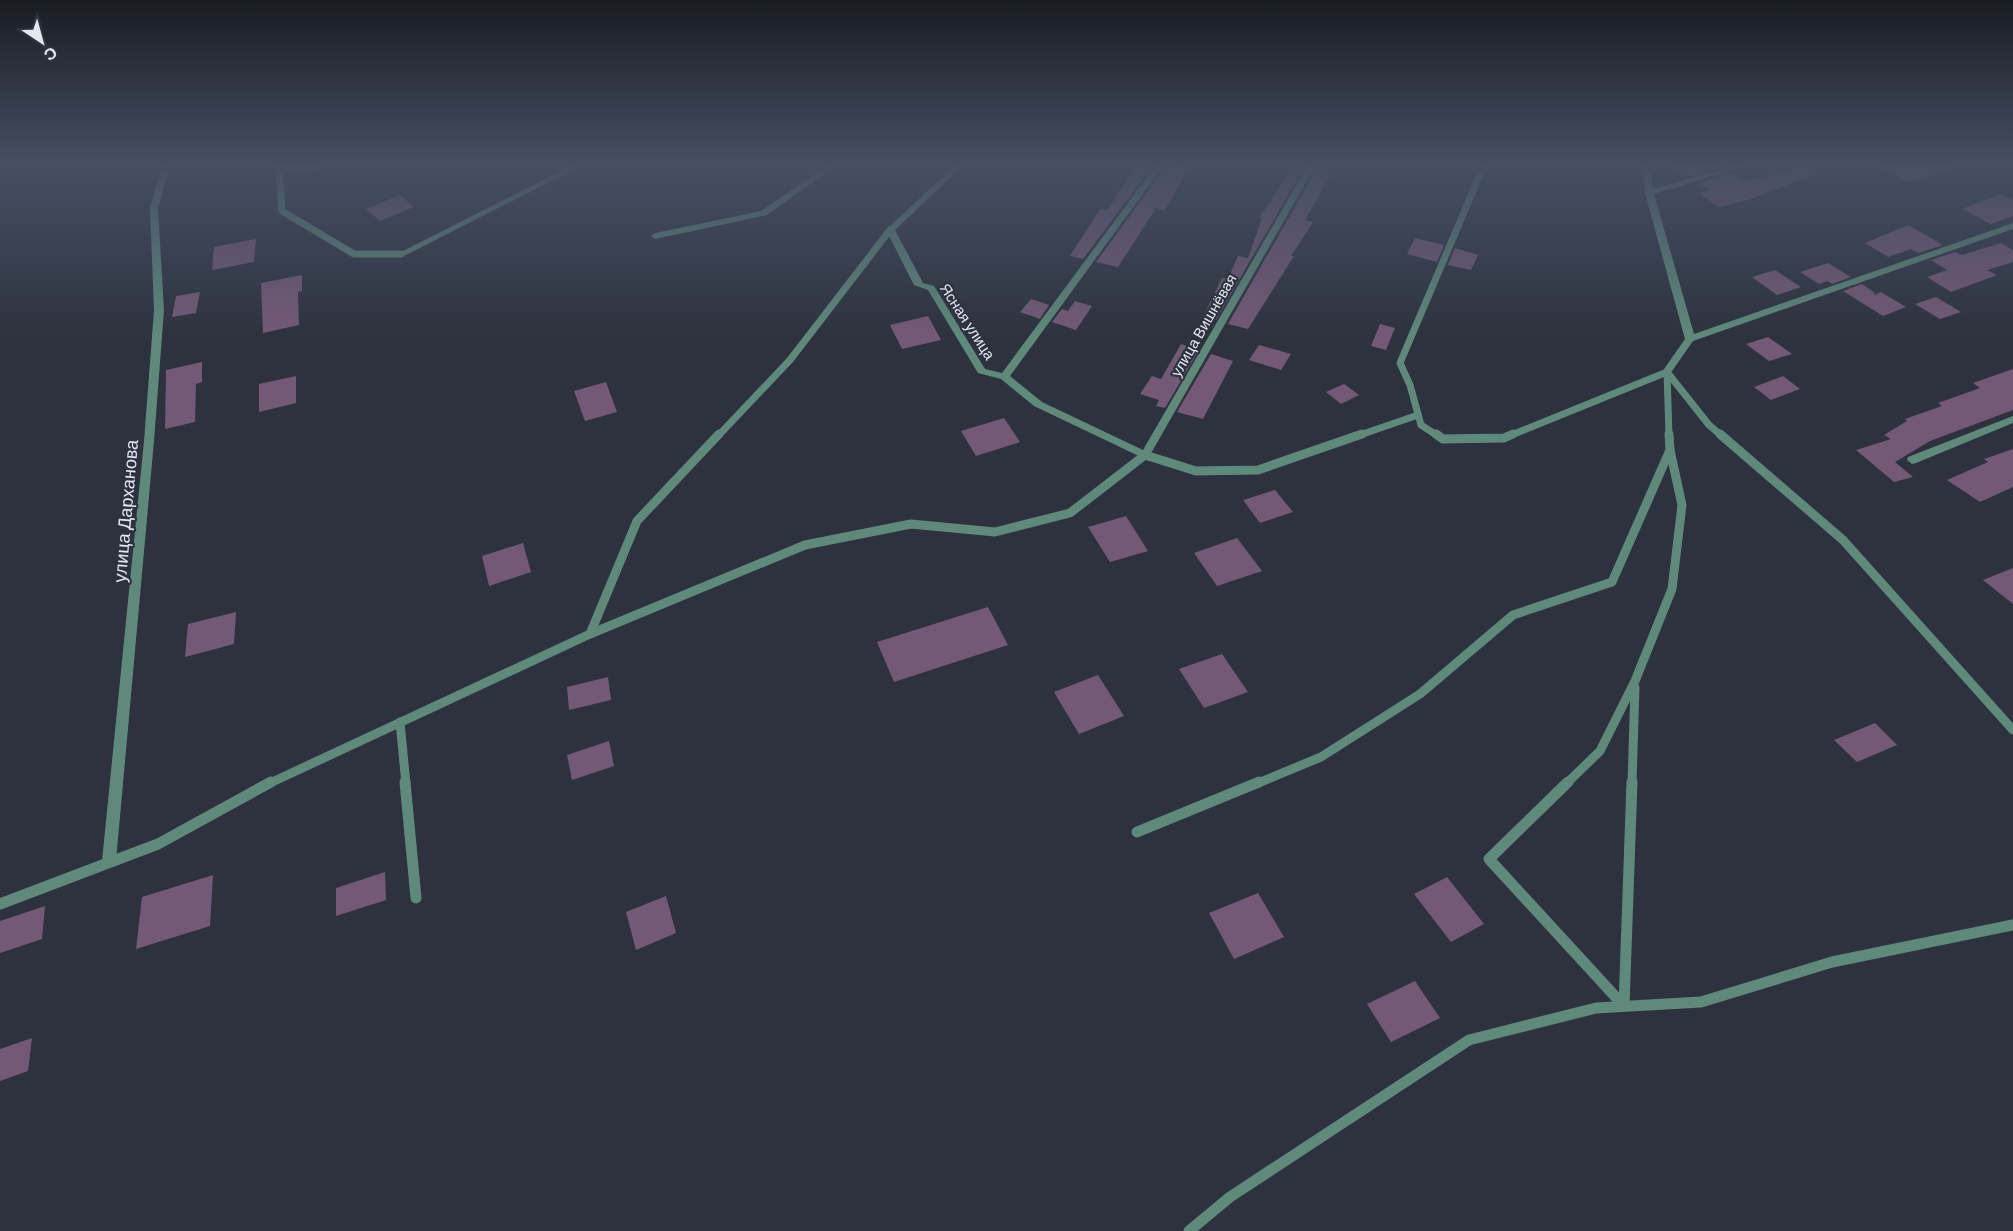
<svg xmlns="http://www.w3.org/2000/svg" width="2013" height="1231" font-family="Barlow,sans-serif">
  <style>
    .building { fill: #745976 }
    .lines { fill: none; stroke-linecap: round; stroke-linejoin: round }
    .lane-far2 { stroke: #5f897b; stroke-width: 7 }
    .lane-far1 { stroke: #5f897b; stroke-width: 9 }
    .lane { stroke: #5f897b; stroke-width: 11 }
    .street { fill: #5f897b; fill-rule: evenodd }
    .labels { text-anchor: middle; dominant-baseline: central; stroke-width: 4.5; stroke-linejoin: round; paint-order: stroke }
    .far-street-label { font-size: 15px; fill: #e4e7ef; stroke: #2d323e }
    .street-label { font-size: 18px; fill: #e4e7ef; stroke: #2d323e }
  </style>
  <rect width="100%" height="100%" fill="#2d323e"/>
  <g class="building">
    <path d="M1174 165H1190L1165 210 1156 208 1118 267 1096 262 1161 173 1167 175Z"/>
    <path d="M1670 165H1718L1721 167 1688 177Z"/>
    <path d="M1879 165H1951V170L1908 182Z"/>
    <path d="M1807 166 1810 176 1748 200 1719 207 1699 193 1710 190 1699 183 1731 173 1745 181Z"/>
    <path d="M1293 167 1303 169 1216 320 1203 317 1222 278 1228 279 1238 256 1248 258 1262 218H1259Z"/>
    <path d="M1135 168 1149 171 1083 259 1070 256 1100 209 1107 210Z"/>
    <path d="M1315 172 1330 176 1305 220 1313 222 1291 256H1294L1248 329 1228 324Z"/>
    <path d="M2000 194 2013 200V216L1991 224 1962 209Z"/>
    <path d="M400 195 414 207 380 221 366 209Z"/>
    <path d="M1908 225 1943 245 1919 253 1911 249 1888 257 1865 243Z"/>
    <path d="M1415 238 1444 245 1437 262 1407 254Z"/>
    <path d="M256 239 254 262 212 270 214 247Z"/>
    <path d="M2001 243 2013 250V262L1987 270 1997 275 1951 292 1927 277 1947 270 1931 260 1955 252 1962 255Z"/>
    <path d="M1455 248 1478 255 1471 270 1448 265Z"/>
    <path d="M1828 263 1851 277 1832 284 1827 281 1819 284 1800 272Z"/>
    <path d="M1775 270 1801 287 1777 295 1752 277Z"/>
    <path d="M302 275V291L298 292 299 325 263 333 261 283Z"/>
    <path d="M1862 284 1875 293 1874 295 1881 292 1906 307 1883 316 1843 291Z"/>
    <path d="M200 292 196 313 172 317 176 296Z"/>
    <path d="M1936 297 1961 312 1940 319 1915 304Z"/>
    <path d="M1031 299 1049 305 1040 319 1020 312Z"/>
    <path d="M1075 301 1092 306 1076 330 1052 322 1062 309 1068 311Z"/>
    <path d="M928 316 941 340 902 349 890 325Z"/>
    <path d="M1380 324 1395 328 1386 350 1371 346Z"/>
    <path d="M1768 337 1792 354 1769 361 1746 344Z"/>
    <path d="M1181 344 1199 350 1165 408 1156 406 1159 400 1140 394 1152 376 1161 379Z"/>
    <path d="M1259 345 1291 354 1281 370 1249 360Z"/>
    <path d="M1211 354 1233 361 1203 419 1177 412Z"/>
    <path d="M202 362V382L196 384 195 422 165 429 166 370Z"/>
    <path d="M2013 369V410L1930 441 1895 462 1913 477 1894 482 1856 450 1891 439 1884 435 1907 421 1905 419 1942 406 1938 403 1980 388 1973 383Z"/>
    <path d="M296 376V403L259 412V384Z"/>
    <path d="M1783 376 1800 389 1771 400 1754 387Z"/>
    <path d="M606 382 617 412 585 421 574 391Z"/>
    <path d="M1344 384 1359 395 1341 404 1326 392Z"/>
    <path d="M1004 418 1020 442 976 456 961 431Z"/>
    <path d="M2013 449V487L1980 502 1947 480 1988 462 1984 459Z"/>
    <path d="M1275 490 1293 512 1260 523 1243 500Z"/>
    <path d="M1126 516 1148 551 1110 562 1088 527Z"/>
    <path d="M1237 538 1262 571 1217 586 1194 553Z"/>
    <path d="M523 543 531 572 489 586 482 556Z"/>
    <path d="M2013 568V604L1983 580Z"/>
    <path d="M988 607 1008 645 894 682 877 642Z"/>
    <path d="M236 612 234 644 185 657 188 624Z"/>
    <path d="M1222 654 1248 692 1204 708 1179 669Z"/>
    <path d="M1098 675 1124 716 1079 734 1054 692Z"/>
    <path d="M608 677 611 700 569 710 567 687Z"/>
    <path d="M1875 723 1897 745 1857 762 1834 740Z"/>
    <path d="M609 741 614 766 572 780 567 755Z"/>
    <path d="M385 872 386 900 336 916V888Z"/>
    <path d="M213 875 210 926 136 949 142 897Z"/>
    <path d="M1447 877 1484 924 1451 942 1414 894Z"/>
    <path d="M1258 893 1284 937 1234 959 1209 913Z"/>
    <path d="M666 896 676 933 636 950 626 912Z"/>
    <path d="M45 906 42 939 0 953V921Z"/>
    <path d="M1415 981 1440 1018 1391 1042 1367 1004Z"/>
    <path d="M32 1038 28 1071 0 1081V1049Z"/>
  </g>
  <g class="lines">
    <g class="lane-far2">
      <path d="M319 165 279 169 282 211 354 254H401"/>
      <path d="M1667 372 1709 425 1722 436"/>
      <path d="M1667 372 1669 436"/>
      <path d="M718 436 790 360 890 230"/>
      <path d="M1357 436 1418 415"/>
      <path d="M1438 436 1421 425 1410 385 1400 363 1484 165"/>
      <path d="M1509 436 1667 372"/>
    </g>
    <g class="lane-far1">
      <path d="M1436 434 1443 439 1504 438 1513 434"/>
      <path d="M1720 434 1843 540 2013 730"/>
      <path d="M590 634 805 545 911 524 995 532 1070 513 1145 455 1196 471 1258 470 1362 434"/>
      <path d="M400 722 406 784"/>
      <path d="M268 784 590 634 637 521 719 434"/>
      <path d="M1256 784 1321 757 1420 694 1513 615 1612 582 1670 450 1669 434"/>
      <path d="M1566 784 1600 751 1635 681 1672 589 1682 505 1670 450"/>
      <path d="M1632 784 1635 687"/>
    </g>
    <g class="lane">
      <path d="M405 782 416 898"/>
      <path d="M1568 782 1489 859 1624 1006"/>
      <path d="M1137 832 1259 782"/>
      <path d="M0 904 158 844 271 782"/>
      <path d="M1624 1006 1632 782"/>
      <path d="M1189 1231 1230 1197 1469 1040 1596 1008 1701 1002 1832 962 2013 925"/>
    </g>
    <g class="street">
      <path d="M162 165H170L158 208 164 310 154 441 116 861 114 866 109 867 104 866 102 861 144 441 154 310 150 208Z"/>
      <path d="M273 165H281L283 169 276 171Z"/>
      <path d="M573 165H583L404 256H398L397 254Z"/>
      <path d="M828 165H837L767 215 655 239 651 236 655 233 761 211Z"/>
      <path d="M955 165H964L895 230 923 283 934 286 985 369 1002 373 1156 165H1164L1010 376 1042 402 1143 450 1308 165H1316L1150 455 1145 459 1034 406 1001 379 978 373 928 290 914 285 886 230Z"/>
      <path d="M1642 165H1650L1653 189 1737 165H1750L1654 194 1694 334 2013 223V229L1693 341 1670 374 1667 375 1662 372 1685 339 1645 193Z"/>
      <path d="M2013 416V423L1916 463 1912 464 1907 460 1908 457Z"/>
    </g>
  </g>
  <linearGradient id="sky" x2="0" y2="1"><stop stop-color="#191c22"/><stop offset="0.49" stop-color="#464f63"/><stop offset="1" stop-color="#464f63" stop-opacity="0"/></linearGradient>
  <rect width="2013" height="337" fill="url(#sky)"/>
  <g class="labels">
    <g class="far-street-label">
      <text transform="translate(968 321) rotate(57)">Ясная улица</text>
      <text transform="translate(1203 325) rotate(-60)">улица Вишнёвая</text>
    </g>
    <g class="street-label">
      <text transform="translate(125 511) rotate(-85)">улица Дарханова</text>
    </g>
  </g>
  <g transform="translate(42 42) rotate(144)" stroke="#2d323e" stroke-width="4.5" paint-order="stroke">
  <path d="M0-4.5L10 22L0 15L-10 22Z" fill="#e4e7ef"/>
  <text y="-9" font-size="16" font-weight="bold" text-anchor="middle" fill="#e4e7ef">С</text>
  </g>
</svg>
